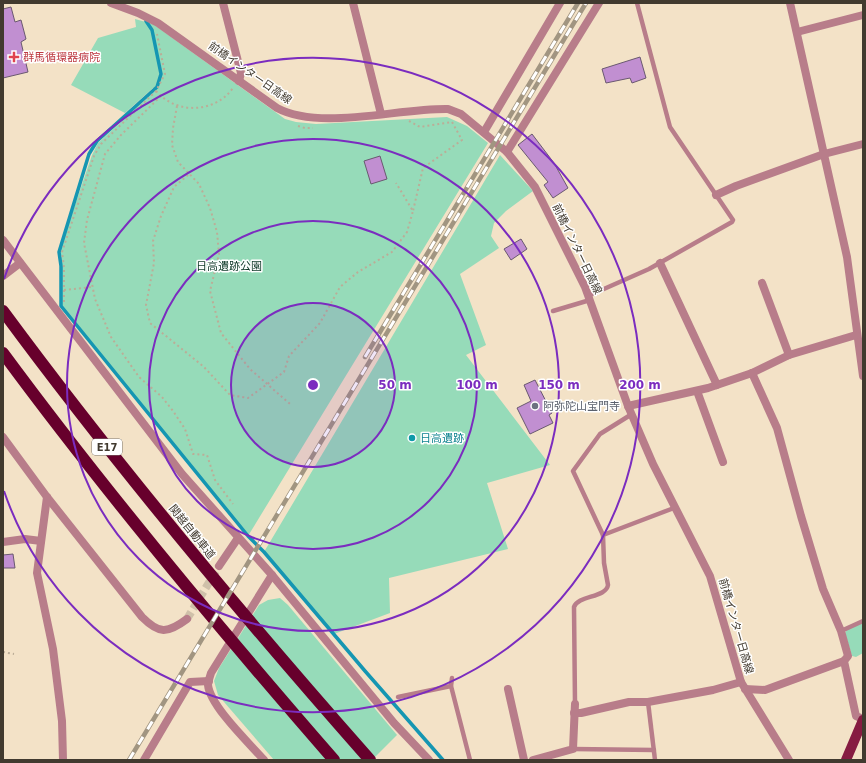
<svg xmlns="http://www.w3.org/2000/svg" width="866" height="763" font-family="'DejaVu Sans','Noto Sans JP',sans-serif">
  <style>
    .green { fill: #96dbb9 }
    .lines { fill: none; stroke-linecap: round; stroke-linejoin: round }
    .stream { stroke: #1596b2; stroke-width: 3.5 }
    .building { fill: #c18fd1; stroke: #6a5970 }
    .minor-tunnel { stroke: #cfc0a9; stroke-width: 8; stroke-dasharray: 8 4; stroke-linecap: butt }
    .path { stroke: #bbad97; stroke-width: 2; stroke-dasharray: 2 3; stroke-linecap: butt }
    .service { stroke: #b87d8a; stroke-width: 4.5 }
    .minor { stroke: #b87d8a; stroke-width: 8 }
    .tertiary { stroke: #b87d8a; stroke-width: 8 }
    .primary { stroke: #861c42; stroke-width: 10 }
    .motorway { stroke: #67002c; stroke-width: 12 }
    .rail-casing { stroke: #a19581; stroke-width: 4.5 }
    .rail { stroke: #fff; stroke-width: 3; stroke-dasharray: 9; stroke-linecap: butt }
    .ring { fill: none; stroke: #7b2cbf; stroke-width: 2 }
    .health-dot { fill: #e0444e; stroke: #fff; stroke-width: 1.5 }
    .worship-dot { fill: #6b7280; stroke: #fff; stroke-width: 1.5 }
    .culture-dot { fill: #0f9aa8; stroke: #fff; stroke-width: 1.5 }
    .labels { text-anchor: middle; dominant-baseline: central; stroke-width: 3; stroke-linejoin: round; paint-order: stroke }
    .shield { fill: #fff; stroke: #7a756d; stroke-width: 1 }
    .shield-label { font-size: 10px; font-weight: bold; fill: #413a2f }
    .health-label { font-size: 11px; fill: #be3a42; stroke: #fff; text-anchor: start }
    .street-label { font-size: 11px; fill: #413a2f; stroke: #fff }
    .park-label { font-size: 11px; fill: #0c3625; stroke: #fff }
    .worship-label { font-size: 11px; fill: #5b616d; stroke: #fff; text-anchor: start }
    .culture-label { font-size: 11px; fill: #0d838f; stroke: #fff; text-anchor: start }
    .centre { fill: #7b2cbf; stroke: #fff; stroke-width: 2 }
    .ring-label { font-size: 12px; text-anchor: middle; font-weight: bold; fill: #7b2cbf; stroke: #fff; stroke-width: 3; stroke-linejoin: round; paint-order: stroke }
  </style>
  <rect width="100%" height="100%" fill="#f3e2c7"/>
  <g class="green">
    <path d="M135 19 153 24 285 119 296 122 316 124 447 117 467 126 488 143 248 536 61 306V266L59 252 92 155 98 143 155 91 153 88 125 113 71 85 98 38 136 27Z"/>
    <path d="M500 155 533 191 506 211 494 223 491 236 499 248 460 274 486 345 466 355 550 465 487 483 508 549 389 578 390 613 334 634 264 552Z"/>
    <path d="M280 598 288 605 397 735 372 760H274L218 695 214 681 219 668 259 605 268 600Z"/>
    <path d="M863 623V653L856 657 852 656 845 633 847 629Z"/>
  </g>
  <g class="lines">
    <path class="stream" d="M146 21 152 30 161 74 157 87 97 141 89 154 59 252 61 266V306L248 536 264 552 365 671 443 760"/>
  </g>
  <g class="building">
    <path d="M11 7 15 22 21 20 26 39 21 42 28 72 3 78V9Z"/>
    <path d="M640 57 646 78 632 83 630 78 606 83 602 69Z"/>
    <path d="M532 134 554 163 568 188 553 198 544 185 548 182 518 145Z"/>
    <path d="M380 156 387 179 371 184 364 161Z"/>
    <path d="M521 239 527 249 511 260 504 249Z"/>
    <path d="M535 380 552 413 549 415 553 423 530 434 517 408 531 401 524 385Z"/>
    <path d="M13 554 15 568H3V555Z"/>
  </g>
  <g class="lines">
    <path class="minor-tunnel" d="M187 619 219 566"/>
    <g class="path">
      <path d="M156 91C177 115 215 113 233 88"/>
      <path d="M161 96 121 135 105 154 87 220 84 243 95 299 111 337 139 377 162 397 173 411 185 429 193 454 207 455 215 480 233 504"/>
      <path d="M177 106 173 128 172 145 178 162 199 184 210 208 217 232 219 254 210 291 221 333 250 369 290 404"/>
      <path d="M409 121 420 127 452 122 462 140 423 168 413 211"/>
      <path d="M298 126 305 128H313"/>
      <path d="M188 175 174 187 161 216 153 241 154 263 146 305 150 323 204 367 230 395 248 398 284 372 289 356 320 323 340 287 358 272 392 252 407 232 413 211 396 183"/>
      <path d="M64 290 92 287"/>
      <path d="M64 302V267L62 252 94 156 101 144 156 91 165 74 157 34"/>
      <path d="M3 652 14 654"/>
    </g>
    <g class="service">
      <path d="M588 296 649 269 732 222 733 220 670 127 637 3"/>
      <path d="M553 311 590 300"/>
      <path d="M603 535 674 508"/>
      <path d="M841 631 863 621"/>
      <path d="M452 678 451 686 470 760"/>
      <path d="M398 697 451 686"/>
      <path d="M648 702 655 760"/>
      <path d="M575 704 574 607C578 595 606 598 608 585L604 563 603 535 573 471 600 434 632 414"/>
      <path d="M573 749 654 750"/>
    </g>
    <g class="minor">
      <path d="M111 3 138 13 158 23 277 108C320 131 398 108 448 109L461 114 507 152 535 187 585 287 628 406 653 464 710 576 741 682 789 760"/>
      <path d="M223 3 241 73 239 81"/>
      <path d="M353 3 381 114"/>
      <path d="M790 3 847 257 863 376"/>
      <path d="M797 32 863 15"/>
      <path d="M484 132 560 3"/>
      <path d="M507 152 599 3"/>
      <path d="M716 195 736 186 824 154 863 144"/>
      <path d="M660 263 717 385"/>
      <path d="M3 276 20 263"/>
      <path d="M762 283 789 355"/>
      <path d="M752 373 777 428 801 516 823 589 841 631 848 656 844 661 856 716 863 719"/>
      <path d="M697 391 723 462"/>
      <path d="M628 406 708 388 752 373 789 355 856 335"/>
      <path d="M3 437 47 497 142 617C159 634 167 634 187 619"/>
      <path d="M47 497 37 573 53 649 62 721 63 760"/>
      <path d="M3 542 25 539 41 541"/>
      <path d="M219 566 238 538"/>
      <path d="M508 689 524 760"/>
      <path d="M745 689 765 690 844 661"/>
      <path d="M574 713H581L629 702H648L713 690 741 682"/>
      <path d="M144 760 190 682 209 681"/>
      <path d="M264 760C250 744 210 706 208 685 208 681 210 677 211 673L272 575"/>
      <path d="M533 760 573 749 575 704"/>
    </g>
    <path class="tertiary" d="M3 240 182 474 272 575 394 723 429 760"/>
    <path class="primary" d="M846 760 863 720"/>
    <g class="motorway">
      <path d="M3 311C118 467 242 615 370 760"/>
      <path d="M3 353C107 494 219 628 334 760"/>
    </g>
    <defs>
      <g id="rail">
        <path d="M365 357 578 3"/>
        <path d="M129 760 586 3"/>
      </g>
    </defs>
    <use href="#rail" class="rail-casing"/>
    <use href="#rail" class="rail"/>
  </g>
  <circle cx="313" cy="385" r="82" fill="#7b2cbf" fill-opacity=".12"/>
  <g class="ring">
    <circle cx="313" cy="385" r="82"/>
    <circle cx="313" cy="385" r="164"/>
    <circle cx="313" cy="385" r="246"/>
    <path d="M4 279A327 327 0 1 1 4 491"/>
  </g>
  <path class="health-dot" d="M12 51h4v4h4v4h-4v4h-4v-4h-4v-4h4z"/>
  <circle class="worship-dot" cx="535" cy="406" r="4"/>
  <circle class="culture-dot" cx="412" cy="438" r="4"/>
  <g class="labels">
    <rect class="shield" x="92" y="439" width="30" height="16" rx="3"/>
    <g class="shield-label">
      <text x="107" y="447">E17</text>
    </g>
    <g class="health-label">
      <text x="23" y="57">群馬循環器病院</text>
    </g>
    <g class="street-label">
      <text transform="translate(250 73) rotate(35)">前橋インター日高線</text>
      <text transform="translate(577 249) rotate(64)">前橋インター日高線</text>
      <text transform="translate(192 532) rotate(51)">関越自動車道</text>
      <text transform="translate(736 626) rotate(74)">前橋インター日高線</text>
    </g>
    <g class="park-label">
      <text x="229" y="266">日高遺跡公園</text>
    </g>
    <g class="worship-label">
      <text x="543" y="406">阿弥陀山宝門寺</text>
    </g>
    <g class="culture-label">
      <text x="420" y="438">日高遺跡</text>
    </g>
  </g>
  <circle cx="313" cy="385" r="6" class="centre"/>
  <g class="ring-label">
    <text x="395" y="389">50 m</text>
    <text x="477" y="389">100 m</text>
    <text x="559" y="389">150 m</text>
    <text x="640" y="389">200 m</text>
  </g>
  <rect width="866" height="763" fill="none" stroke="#413a2f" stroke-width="8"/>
</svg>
